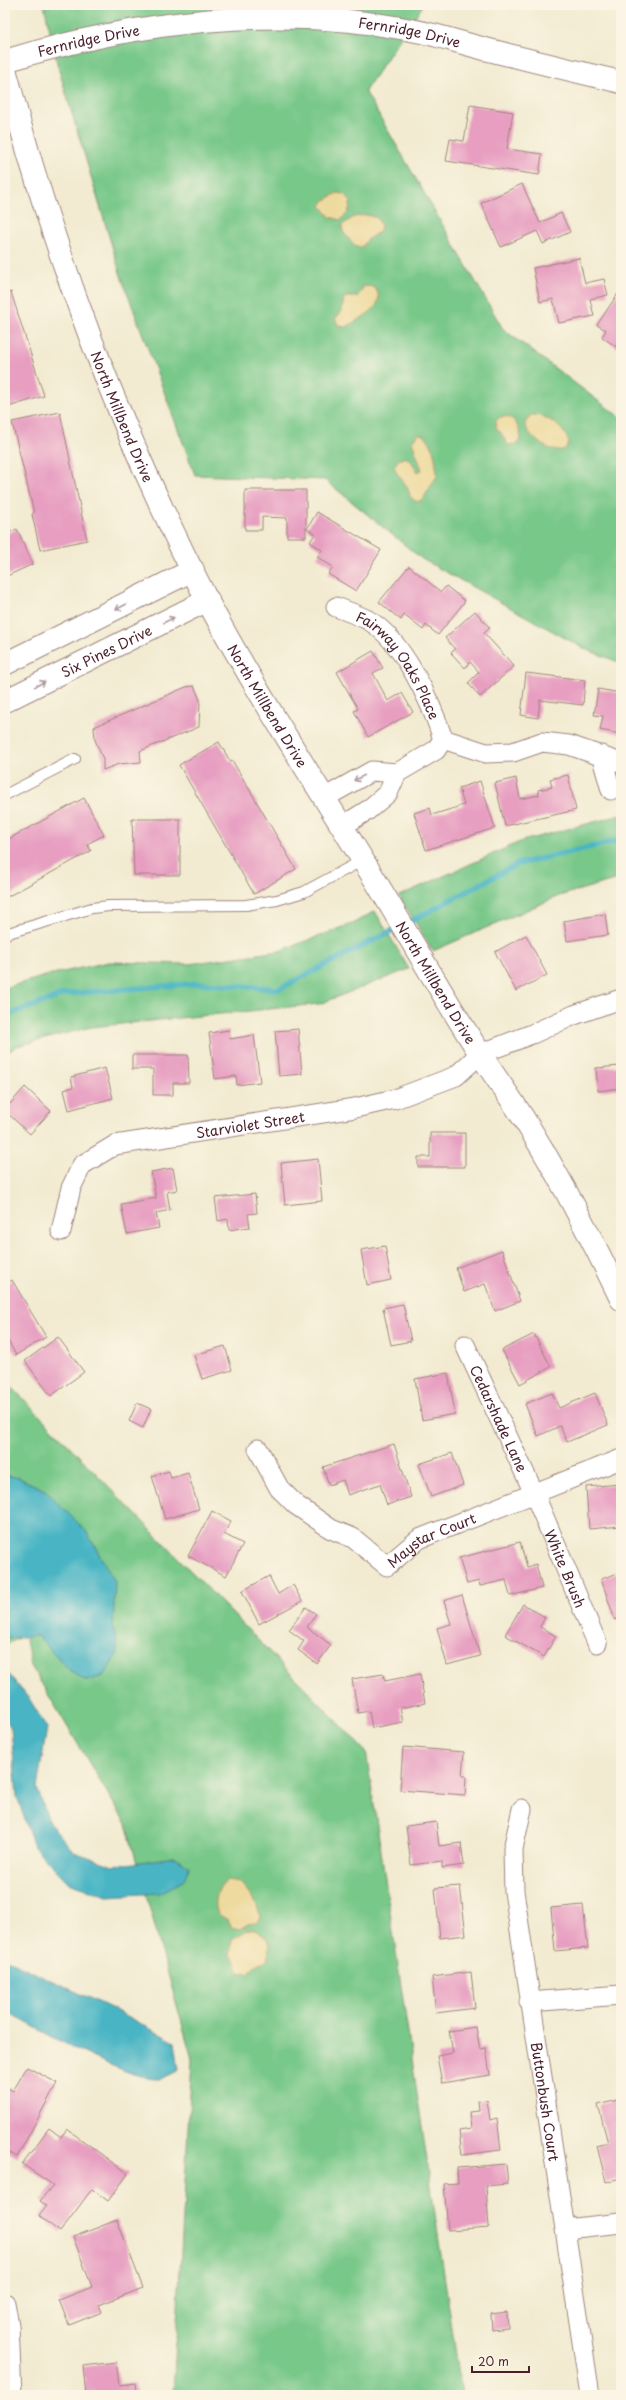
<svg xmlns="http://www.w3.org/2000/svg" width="626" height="2400" font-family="'Playpen Sans',sans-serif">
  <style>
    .green { fill: #78c889; stroke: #61745a }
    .sand { fill: #eeda9e; stroke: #9c7c64 }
    .water { fill: #48b5c4; stroke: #496a78 }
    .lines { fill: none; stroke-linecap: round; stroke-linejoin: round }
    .stream { stroke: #48b5c4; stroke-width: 5.5 }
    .building { fill: #e79ec1 }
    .lane-casing { stroke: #9e857e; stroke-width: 12 }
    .street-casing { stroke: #9e857e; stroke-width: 21 }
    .secondary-casing { stroke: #9e857e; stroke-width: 24 }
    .lane { stroke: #fff; stroke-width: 10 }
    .street { stroke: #fff; stroke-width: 19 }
    .secondary { stroke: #fff; stroke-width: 22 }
    .oneway { stroke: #ae9aa0 }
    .labels { text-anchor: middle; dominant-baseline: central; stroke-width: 3; stroke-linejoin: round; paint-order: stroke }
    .street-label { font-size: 14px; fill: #4a1f2b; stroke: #fcf5e5 }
  </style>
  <rect width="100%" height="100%" fill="#fcf5e5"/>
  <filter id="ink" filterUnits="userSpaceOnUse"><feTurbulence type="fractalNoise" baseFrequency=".025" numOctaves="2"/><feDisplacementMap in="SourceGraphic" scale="8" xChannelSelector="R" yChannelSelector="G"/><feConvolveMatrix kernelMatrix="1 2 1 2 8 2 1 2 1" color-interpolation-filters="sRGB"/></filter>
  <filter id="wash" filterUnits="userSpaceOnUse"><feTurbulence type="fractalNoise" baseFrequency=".012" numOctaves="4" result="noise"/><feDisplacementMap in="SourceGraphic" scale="16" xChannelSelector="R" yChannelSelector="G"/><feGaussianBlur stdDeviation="0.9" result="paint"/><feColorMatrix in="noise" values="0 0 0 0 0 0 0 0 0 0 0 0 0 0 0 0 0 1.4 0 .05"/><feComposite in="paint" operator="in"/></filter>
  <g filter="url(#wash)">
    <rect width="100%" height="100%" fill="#f2ebd1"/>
    <g class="green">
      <path d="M44 5H423L365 91 503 329 621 418V663L585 649 422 559 325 480 195 475 121 276 58 67Z"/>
      <path d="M621 815V878L559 896 433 951 399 896 522 841Z"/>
      <path d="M375 911 409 969 319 1004 91 1027 17 1046 5 1054V988L49 975 109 962 189 964 279 951 354 923Z"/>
      <path d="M5 1380 366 1751 462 2395H173L192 2059 126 1824 31 1666 25 1635 5 1645Z"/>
    </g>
    <g class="sand">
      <path d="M337 193 344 194 351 201 348 213 340 220 330 217 321 206 324 201Z"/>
      <path d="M367 215 377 218 381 225 380 231 367 240 363 246 356 247 343 232 342 225 354 217Z"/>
      <path d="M364 286 374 287C390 306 360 318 346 327L339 326 335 319 342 311 344 297H357Z"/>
      <path d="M531 415C547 414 565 428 569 443L565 449C551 455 527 437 525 423Z"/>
      <path d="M500 417C514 414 519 426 521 438L517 444 508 445 501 433 496 428V421Z"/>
      <path d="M418 434C434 434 436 464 437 476L423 499 417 502 410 497C410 485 398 478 394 467L398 460 406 457 412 462 417 472 422 470 412 442Z"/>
      <path d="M227 1880 240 1882 257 1905 260 1918 256 1923 248 1924 240 1929 231 1927 228 1920 218 1914C213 1904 217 1886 227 1880Z"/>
      <path d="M249 1929H256L268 1938 270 1946 267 1960 257 1964 247 1974 239 1972 236 1962 230 1955 232 1939Z"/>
    </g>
    <g class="water">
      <path d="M5 1475 19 1478 45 1490 86 1531 115 1582 113 1628 117 1641V1655L103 1676 87 1681 72 1673 38 1636 5 1638Z"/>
      <path d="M5 1665 7 1672 30 1700 47 1728 37 1788 49 1822 74 1852 114 1866 174 1857 190 1866 183 1881 160 1893 107 1896 69 1883 34 1847 17 1796 11 1728 5 1718Z"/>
      <path d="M5 1959 111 2008 175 2042 179 2070C173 2073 165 2078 159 2079 130 2081 32 2027 5 2010Z"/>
    </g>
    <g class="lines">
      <g class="stream">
        <path d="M407 923 518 864 621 840"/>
        <path d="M5 1016 65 994 201 983 279 989 399 927"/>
      </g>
    </g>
    <g id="blocks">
      <g class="building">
        <path d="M470 105 513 112 507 149 542 154 539 175 446 161 450 139 464 141Z"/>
        <path d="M522 184 540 223 561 213 570 232 543 244 537 231 501 247 481 203Z"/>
        <path d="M579 258 585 283 604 279 608 295 590 299 594 316 559 323 553 299 540 302 533 268Z"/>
        <path d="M621 289V350L602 337 606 330 597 325Z"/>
        <path d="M11 292 44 396 5 408V294Z"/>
        <path d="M60 412 87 540 40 550 32 514 34 513 12 422Z"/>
        <path d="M245 490H306V537H287V518L262 517V530H245Z"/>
        <path d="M317 512 381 550 356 591 328 574 333 567 317 557 322 550 310 542 315 534 307 529Z"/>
        <path d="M17 529 33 564 5 577V534Z"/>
        <path d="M409 566 441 592 446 586 465 601 438 635 426 625 423 630 404 615 401 620 379 602Z"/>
        <path d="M475 611 490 628 484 633 514 666 480 697 468 683 479 672 470 662 465 668 451 653 455 649 445 638Z"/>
        <path d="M373 651 383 668 373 673 388 701 402 693 413 712 368 737 354 711 358 709 337 672Z"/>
        <path d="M526 673 585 680 583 705 540 700 538 718 521 715Z"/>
        <path d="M194 686 200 700 199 727 140 751 141 762 119 764 103 770V759L95 740 94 727 186 687Z"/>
        <path d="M598 689 621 693 620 734 600 730 603 716 594 715Z"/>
        <path d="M219 742 230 761 232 760 296 869 254 894 179 765Z"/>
        <path d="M568 775 576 810 505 826 495 783 516 778 520 799 539 795 538 790 552 787 550 779Z"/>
        <path d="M480 781 495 828 426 850 414 813 430 808 432 815 464 805 459 788Z"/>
        <path d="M84 798 104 835 87 844 91 851 5 898V841Z"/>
        <path d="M132 819H180V875H134Z"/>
        <path d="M605 914 608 935 567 941 564 921Z"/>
        <path d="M526 935 547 975 516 991 495 952Z"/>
        <path d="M298 1029 302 1074 279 1076 275 1031Z"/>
        <path d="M229 1030 230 1039 254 1035 260 1082 237 1085 236 1076 215 1079 209 1033Z"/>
        <path d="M132 1055H188L189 1083H173V1095H153V1069H132Z"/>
        <path d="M621 1066V1088L598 1091 596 1068Z"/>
        <path d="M105 1068 113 1098 69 1110 64 1090 73 1087 71 1077Z"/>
        <path d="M25 1087 51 1111 30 1134 5 1111V1099L10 1104Z"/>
        <path d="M430 1133H465V1167H418V1157H430Z"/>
        <path d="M318 1159 322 1201 285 1205 281 1163Z"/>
        <path d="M173 1168 177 1190 167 1192 170 1210 156 1213 159 1228 127 1234 121 1204 156 1198 151 1172Z"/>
        <path d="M255 1194 257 1213 248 1214 250 1227 229 1230 228 1219 218 1221 215 1198Z"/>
        <path d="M385 1246 391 1280 367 1285 361 1250Z"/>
        <path d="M502 1250 520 1301 495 1311 485 1284 464 1292 456 1268Z"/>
        <path d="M12 1280 46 1337 16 1355 5 1335V1284Z"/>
        <path d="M403 1304 411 1341 391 1345 383 1308Z"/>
        <path d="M534 1334 551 1367 520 1384 502 1350Z"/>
        <path d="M58 1337 84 1372 51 1396 25 1361Z"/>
        <path d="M225 1346 232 1370 202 1379 194 1355Z"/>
        <path d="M448 1373 455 1414 422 1420 415 1379Z"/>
        <path d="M552 1393 559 1408 595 1393 608 1425 567 1442 560 1426 538 1436 525 1404Z"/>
        <path d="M137 1403 151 1409 143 1428 129 1421Z"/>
        <path d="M394 1444 411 1497 387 1505 380 1484 348 1495 343 1480 329 1485 323 1467Z"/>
        <path d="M452 1453 463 1485 431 1497 419 1464Z"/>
        <path d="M169 1471 171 1478 188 1473 199 1509 165 1519 152 1476Z"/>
        <path d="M621 1484V1526L589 1529 586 1487Z"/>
        <path d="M212 1511 231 1521 224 1534 243 1544 226 1576 188 1556Z"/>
        <path d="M520 1542 527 1567 536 1564 542 1588 510 1596 506 1580 480 1586 479 1581 467 1584 459 1558Z"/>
        <path d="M621 1572V1618L615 1620 601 1579Z"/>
        <path d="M269 1576 278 1594 293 1585 302 1601 259 1624 242 1591Z"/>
        <path d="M462 1595 480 1656 447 1665 437 1628 451 1624 444 1601Z"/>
        <path d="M523 1604 545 1617 540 1627 556 1636 544 1657 505 1635Z"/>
        <path d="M306 1607 316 1614 307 1627 331 1645 317 1664 298 1650 304 1641 289 1630Z"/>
        <path d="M383 1674 385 1681 420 1674 425 1703 400 1708 403 1722 372 1728 369 1711 358 1713 352 1679Z"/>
        <path d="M403 1747 464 1752 462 1776H466L465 1795 400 1790Z"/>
        <path d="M436 1822 439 1846 461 1843 464 1865 442 1868V1861L411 1865 406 1826Z"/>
        <path d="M460 1886 466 1935 440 1938 435 1888Z"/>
        <path d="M583 1905 588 1948 555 1951 551 1908Z"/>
        <path d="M471 1972 475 2008 436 2013 432 1977Z"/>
        <path d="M476 2027 480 2049 486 2048 490 2075 442 2083 437 2056 453 2053 449 2031Z"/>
        <path d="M27 2067 57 2083 17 2157 5 2150V2086L13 2091Z"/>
        <path d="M621 2099V2178L606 2182 597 2146 608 2143 598 2105Z"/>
        <path d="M487 2100 490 2120 497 2118 501 2150 462 2155 459 2131 471 2129 469 2112 479 2111 478 2101Z"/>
        <path d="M49 2128 61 2137 67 2129 128 2174 108 2201 92 2189 60 2232 39 2216 47 2206 40 2201 53 2185 22 2164Z"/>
        <path d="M506 2164 508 2184 486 2186 489 2227 448 2230 444 2184 458 2183 457 2168Z"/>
        <path d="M117 2220 143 2288 99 2305 102 2312 69 2325 59 2300 92 2287 73 2237Z"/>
        <path d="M507 2312 508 2328 492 2330 491 2314Z"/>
        <path d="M116 2362 119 2385 135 2383 136 2395H86L83 2366Z"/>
      </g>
    </g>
  </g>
  <g filter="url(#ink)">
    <use href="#blocks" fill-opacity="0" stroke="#9e857e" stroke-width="1"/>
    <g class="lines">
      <defs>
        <g id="lane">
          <path d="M5 795 75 759"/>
          <path d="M5 934 92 908 109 906 246 905 277 900 304 892 363 860"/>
        </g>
        <g id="street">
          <path id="s1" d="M336 607C347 611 358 615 368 620 403 640 431 702 443 739L436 750 397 773 388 793 368 810 341 827"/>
          <path d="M443 739 486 753 513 752 542 742 569 745 621 763"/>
          <path d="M601 755 611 790"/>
          <path d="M324 798 372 771 397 773"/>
          <path id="s2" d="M61 1231 71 1188 82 1165 115 1145 355 1108 395 1099 456 1076 480 1054 532 1034 574 1015 621 999"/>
          <path id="s3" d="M465 1345 534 1493 597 1643"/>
          <path id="s4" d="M258 1449 279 1488 296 1505 331 1529 353 1538 387 1566 419 1539 621 1459"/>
          <path id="s5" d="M522 1809 513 1849 514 1891 590 2395"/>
          <path d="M529 2002 621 1995"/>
          <path d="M566 2229 621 2223"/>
          <path d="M5 2303 9 2325 12 2395"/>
        </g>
        <g id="secondary">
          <path id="s6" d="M5 61C136 21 280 3 416 31 441 36 465 44 489 50 533 61 577 72 621 82"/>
          <path id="s7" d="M5 69C52 250 121 434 207 600 255 690 311 776 364 862 403 925 439 990 479 1052 493 1074 508 1094 522 1116 559 1174 591 1237 621 1299"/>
          <path d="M5 664 193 570"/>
          <path id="s8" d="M5 701 208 600"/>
        </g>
      </defs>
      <use href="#lane" class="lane-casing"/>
      <use href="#street" class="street-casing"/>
      <use href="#secondary" class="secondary-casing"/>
      <use href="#lane" class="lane"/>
      <use href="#street" class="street"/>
      <use href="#secondary" class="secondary"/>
    </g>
    <defs><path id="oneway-shaft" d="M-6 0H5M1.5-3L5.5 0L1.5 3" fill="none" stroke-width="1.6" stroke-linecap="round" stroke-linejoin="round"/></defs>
    <g class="oneway">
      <use href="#oneway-shaft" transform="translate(121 607) rotate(153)"/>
      <use href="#oneway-shaft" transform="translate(169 620) rotate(-27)"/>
      <use href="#oneway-shaft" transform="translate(40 684) rotate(-27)"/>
      <use href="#oneway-shaft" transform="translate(359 778) rotate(153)"/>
    </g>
  </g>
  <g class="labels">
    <g class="street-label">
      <text stroke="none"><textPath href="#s6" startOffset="410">Fernridge Drive</textPath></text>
      <text stroke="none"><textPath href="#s6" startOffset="86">Fernridge Drive</textPath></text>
      <text stroke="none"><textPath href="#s7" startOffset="367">North Millbend Drive</textPath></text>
      <text stroke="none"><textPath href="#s8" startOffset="113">Six Pines Drive</textPath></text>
      <text stroke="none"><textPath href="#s1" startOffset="89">Fairway Oaks Place</textPath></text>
      <text stroke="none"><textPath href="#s7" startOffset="691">North Millbend Drive</textPath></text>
      <text stroke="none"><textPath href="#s7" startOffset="1015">North Millbend Drive</textPath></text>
      <text stroke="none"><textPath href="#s2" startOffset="245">Starviolet Street</textPath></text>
      <text stroke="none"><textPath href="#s3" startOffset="81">Cedarshade Lane</textPath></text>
      <text stroke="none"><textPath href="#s4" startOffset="231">Maystar Court</textPath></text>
      <text stroke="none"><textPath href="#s3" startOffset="245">White Brush</textPath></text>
      <text stroke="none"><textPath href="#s5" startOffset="296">Buttonbush Court</textPath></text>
    </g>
  </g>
  <rect width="626" height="2400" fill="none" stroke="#fcf5e5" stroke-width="20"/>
  <path d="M472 2366v6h57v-6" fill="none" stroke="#4a1f2b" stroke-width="2"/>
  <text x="478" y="2366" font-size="12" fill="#4a1f2b" stroke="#fcf5e5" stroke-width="3" paint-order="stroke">20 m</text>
</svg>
